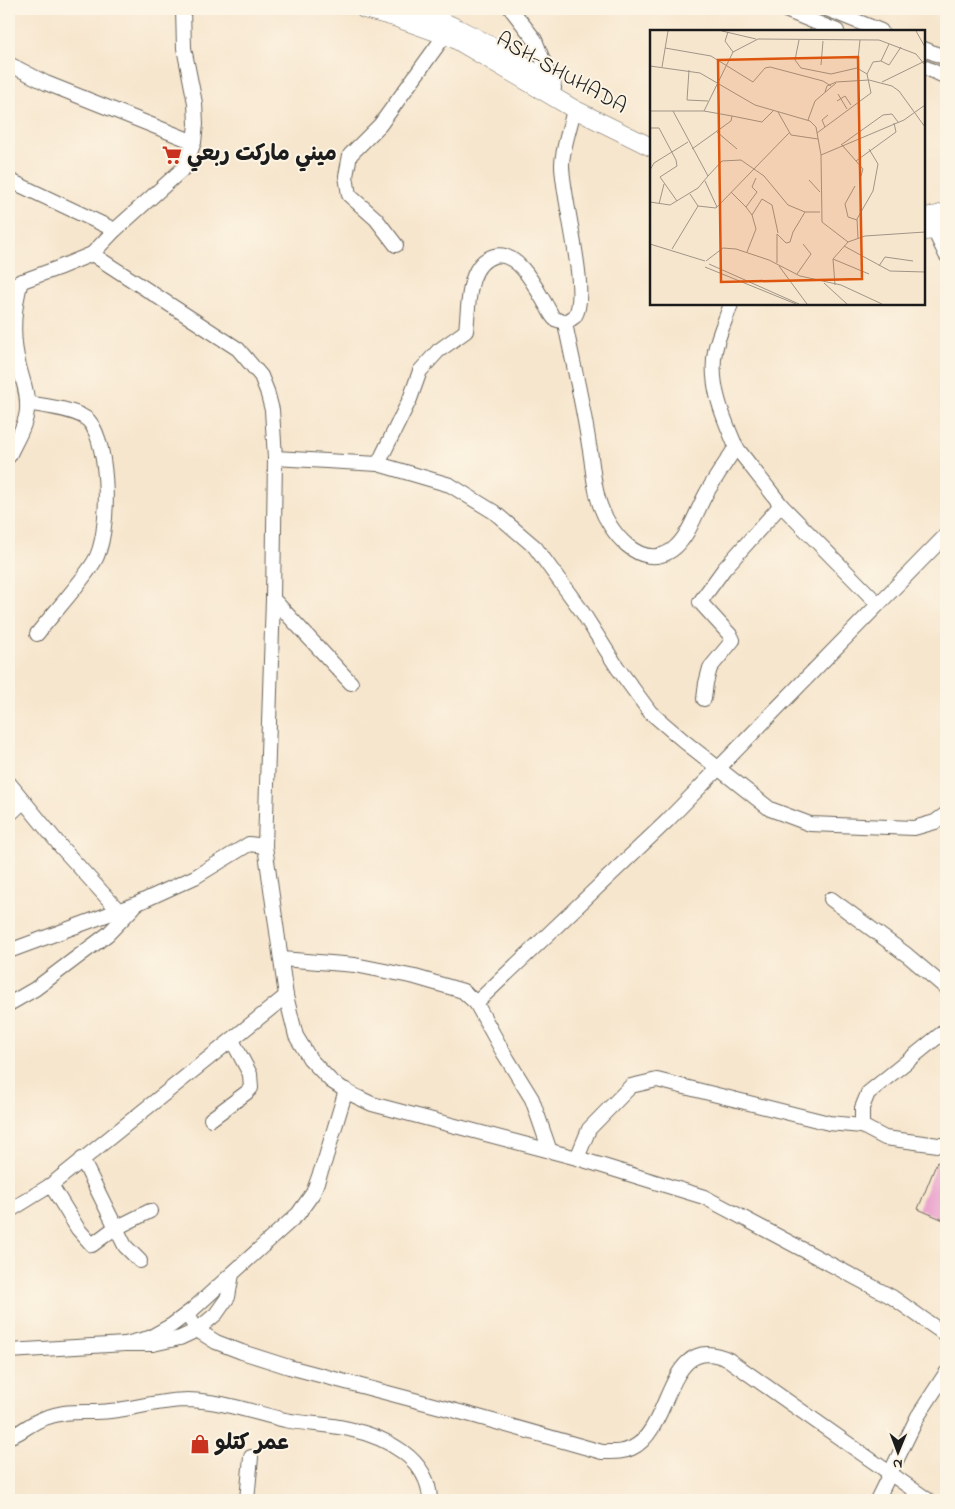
<svg xmlns="http://www.w3.org/2000/svg" width="955" height="1509" font-family="'Indie Flower','Playpen Sans Arabic',sans-serif">
  <style>
    .building { fill: #e9a0cc }
    .lines { fill: none; stroke-linecap: round; stroke-linejoin: round }
    .minor-casing { stroke: #69635a; stroke-width: 16 }
    .major-casing { stroke: #69635a; stroke-width: 19 }
    .minor { stroke: #fff; stroke-width: 14 }
    .major { stroke: #fff; stroke-width: 18 }
    .labels { text-anchor: middle; dominant-baseline: central; stroke-width: 4; stroke-linejoin: round; paint-order: stroke }
    .street-label { font-size: 22px; fill: #1c1c1c; stroke: #fcf5e5 }
    .poi-label { font-size: 22px; font-weight: bold; fill: #1c1c1c; stroke: #fcf5e5; text-anchor: start }
    .inset-road { fill: none; stroke: #9f9587; stroke-width: 1 }
    .view { fill: #de560d; fill-opacity: 0.15; stroke: #de560d; stroke-width: 2.5 }
    .inset-edge { fill: none; stroke: #1c1c1c; stroke-width: 2.5 }
  </style>
  <rect width="100%" height="100%" fill="#fcf5e5"/>
  <filter id="ink" filterUnits="userSpaceOnUse"><feTurbulence type="fractalNoise" baseFrequency=".02" numOctaves="2"/><feDisplacementMap in="SourceGraphic" scale="10" xChannelSelector="R" yChannelSelector="G"/><feConvolveMatrix kernelMatrix="1 2 1 2 8 2 1 2 1" color-interpolation-filters="sRGB"/></filter>
  <filter id="wash" filterUnits="userSpaceOnUse"><feTurbulence type="fractalNoise" baseFrequency=".0096" numOctaves="4" result="noise"/><feDisplacementMap in="SourceGraphic" scale="20" xChannelSelector="R" yChannelSelector="G"/><feGaussianBlur stdDeviation="1.12" result="paint"/><feColorMatrix in="noise" values="0 0 0 0 0 0 0 0 0 0 0 0 0 0 0 0 0 1.4 0 .05"/><feComposite in="paint" operator="in"/></filter>
  <g filter="url(#wash)">
    <rect width="100%" height="100%" fill="#f7e6ce"/>
    <g id="blocks">
      <path class="building" d="M937 1162 946 1166V1221L918 1209Z"/>
    </g>
  </g>
  <g filter="url(#ink)">
    <use href="#blocks" fill-opacity="0" stroke="#69635a" stroke-width="1"/>
    <g class="lines">
      <defs>
        <g id="minor">
          <path d="M511 9 535 40 554 88"/>
          <path d="M783 9 837 31"/>
          <path d="M827 9 881 31"/>
          <path d="M924 49 946 58"/>
          <path d="M9 64 46 83 194 142"/>
          <path d="M924 67 946 77"/>
          <path d="M9 180 115 230"/>
          <path d="M934 230 946 255"/>
          <path d="M396 245 376 219 349 195 346 176 350 155 380 125 445 35"/>
          <path d="M92 254 238 349 261 376 267 391 272 410 275 458 273 599 265 846 286 996 296 1036 310 1059 331 1081 351 1094 372 1104 577 1158 704 1197 892 1297 946 1335"/>
          <path d="M9 286 58 268 92 254 115 230 185 167 194 142 196 124 195 103 184 48 183 9"/>
          <path d="M565 323C573 363 583 404 589 445 593 465 593 486 600 505 609 531 640 572 672 550 689 538 697 509 707 492 716 477 726 462 736 447 723 417 709 385 715 351 718 335 726 319 731 304"/>
          <path d="M27 403C43 406 78 409 89 421 110 445 111 535 94 562 78 587 56 610 37 634"/>
          <path d="M9 456C15 442 26 426 27 410 29 392 20 375 17 357 12 332 14 306 21 281"/>
          <path d="M275 458 378 464 450 485 494 512 535 547 581 610 617 667 650 712 685 742 770 809 810 824 914 828 935 822 946 814"/>
          <path d="M378 464 410 399 420 371 438 351 466 331C469 307 466 264 494 256 518 250 536 288 546 305 549 309 551 316 555 319 557 320 562 321 565 323 568 321 573 318 575 316 590 293 562 197 562 165 562 150 571 125 574 109"/>
          <path d="M781 505 878 604"/>
          <path d="M273 599 351 683"/>
          <path d="M704 699 706 683 710 668 733 640 731 636 700 602 724 569 781 505 736 447"/>
          <path d="M9 783 62 848 119 911"/>
          <path d="M9 815 23 802"/>
          <path d="M831 899 907 955 946 988"/>
          <path d="M9 951 136 904 195 877 249 844 265 846"/>
          <path d="M282 959 355 965 415 977 463 991 476 1003 503 1052 532 1099 550 1151"/>
          <path d="M476 1003 667 821 946 535"/>
          <path d="M9 1004 35 989 108 934 134 907"/>
          <path d="M946 1030 868 1093 862 1108V1126L885 1138 946 1146"/>
          <path d="M211 1119 246 1093 251 1088 250 1074 232 1040"/>
          <path d="M577 1158 589 1129 631 1086 657 1080 829 1123 862 1126"/>
          <path d="M82 1159 125 1246 140 1261"/>
          <path d="M51 1185 78 1229 92 1245 112 1230 150 1211"/>
          <path d="M9 1211 51 1185 286 996"/>
          <path d="M187 1314 197 1330 216 1342 242 1352 289 1367 475 1416 602 1452C613 1452 622 1453 632 1448 673 1429 666 1329 729 1360L928 1500"/>
          <path d="M125 1344 149 1338 172 1325 192 1310 298 1214 313 1193 325 1160 346 1090"/>
          <path d="M9 1351 125 1344H153L180 1338 197 1330 216 1314 228 1297 232 1274"/>
          <path d="M9 1436C17 1435 22 1430 29 1426 39 1419 52 1415 64 1413 79 1411 95 1413 110 1411 136 1408 162 1400 188 1400 223 1401 251 1412 285 1420 306 1424 328 1424 349 1429 385 1437 429 1458 430 1500"/>
          <path d="M247 1500 251 1457"/>
          <path d="M877 1500 918 1416 946 1373"/>
        </g>
        <g id="major">
          <path d="M364 9 394 17 453 38 574 109 651 147"/>
          <path d="M410 9C461 25 506 55 552 83"/>
          <path d="M924 217 938 215 946 212"/>
          <path d="M924 231 939 230 946 226"/>
        </g>
      </defs>
      <use href="#minor" class="minor-casing"/>
      <use href="#major" class="major-casing"/>
      <use href="#minor" class="minor"/>
      <use href="#major" class="major"/>
    </g>
  </g>
  <defs>
    <symbol id="supermarket-bare" viewBox="-9 -9 18 18"><path d="M-6-5.5h2.5l.6 2H6L4.5 2H-2.5L-4.4-4H-6ZM-1.5 3.2a1.3 1.3 0 1 0 .1 0ZM3 3.2a1.3 1.3 0 1 0 .1 0Z" fill="#c8321e" stroke="#fcf5e5" stroke-width="2.5" paint-order="stroke"/></symbol>
    <symbol id="shop-bare" viewBox="-9 -9 18 18"><path d="M-5-2.5h2.3a2.7 3.5 0 0 1 5.4 0H5L5.5 6h-11ZM-1.5-2.5h3a1.5 2.3 0 0 0-3 0Z" fill="#c8321e" stroke="#fcf5e5" stroke-width="2.5" paint-order="stroke"/></symbol>
  </defs>
  <g fill-rule="evenodd">
    <use href="#supermarket-bare" x="158" y="141" width="28" height="28"/>
    <use href="#shop-bare" x="186" y="1430" width="28" height="28"/>
  </g>
  <g class="labels">
    <g class="street-label">
      <text transform="translate(561 74) rotate(29)">ASH-SHUHADA</text>
    </g>
    <g class="poi-label">
      <text x="187" y="155">ميني ماركت ربعي</text>
      <text x="215" y="1444">عمر كتلو</text>
    </g>
  </g>
  <g transform="translate(650 30)">
    <rect width="275" height="275" fill="#f7e6ce"/>
    <path class="inset-road" d="M72 1 106 9M266 1 275 17M78 2 75 11 83 22M149 10 145 30 151 38 181 44 207 38 217 44M15 18 61 26 103 52 115 38 120 37 173 51 181 56M208 29 210 10M231 31 239 35 251 17M171 35 173 11M0 36 50 43 105 75 160 91 166 97 171 125 172 192 198 212M12 37 18 1M39 40 37 70 58 71M232 52 275 31M175 62 177 56 186 52 219 50 242 56 249 61 275 97M188 64 197 79M187 71 195 66 201 75M0 81H54L82 86 81 91 42 119M54 81 83 22 108 9 229 10 266 24 275 35M128 82 141 105 168 109M82 86 112 92 124 80M158 90 165 71 186 53M175 97 172 90 178 85M0 98H9L26 130 27 136 10 147 27 171M67 102 87 119M167 103 221 63 217 44 223 32 231 31 239 14M191 115 233 85 242 84 248 92M192 115 213 139 211 146M171 125 254 90 275 75M206 131 246 102 244 93M0 140 4 133 38 112M58 146 72 131 91 130 114 146 138 175 155 182H170M159 150 170 162M55 151 67 177M205 156 195 174 198 187 207 190M81 162 96 177M0 172 20 175 48 158 58 146 23 81M9 174 14 154M48 176 66 178 139 103M102 185 96 177 107 162 102 157 106 148M208 208 207 189 223 161 228 134 219 119M0 214 55 231M194 216 240 241 275 242M22 219 48 176 40 164M97 222 106 199 102 185 112 169 122 175 128 203M183 229 219 244M56 231 73 218 86 219 119 230 150 246 191 255 232 274M127 233V204L136 213 140 212 143 202 155 182M59 234 149 274M129 236 157 274M229 236 235 227 263 231M55 237 146 274M147 244 161 224 153 214M174 253 197 274M185 255 183 229 198 212 215 206 275 202"/>
    <path class="view" d="M208 27 212 249 71 252 68 30Z"/>
    <rect width="275" height="275" class="inset-edge"/>
  </g>
  <rect width="955" height="1509" fill="none" stroke="#fcf5e5" stroke-width="30"/>
  <g transform="translate(898 1452) rotate(181)" stroke="#fcf5e5" stroke-width="4" paint-order="stroke">
  <path d="M0-4L9 19L0 12L-9 19Z" fill="#1c1c1c"/>
  <text y="-8" font-size="14" font-weight="bold" text-anchor="middle" fill="#1c1c1c">N</text>
  </g>
</svg>
